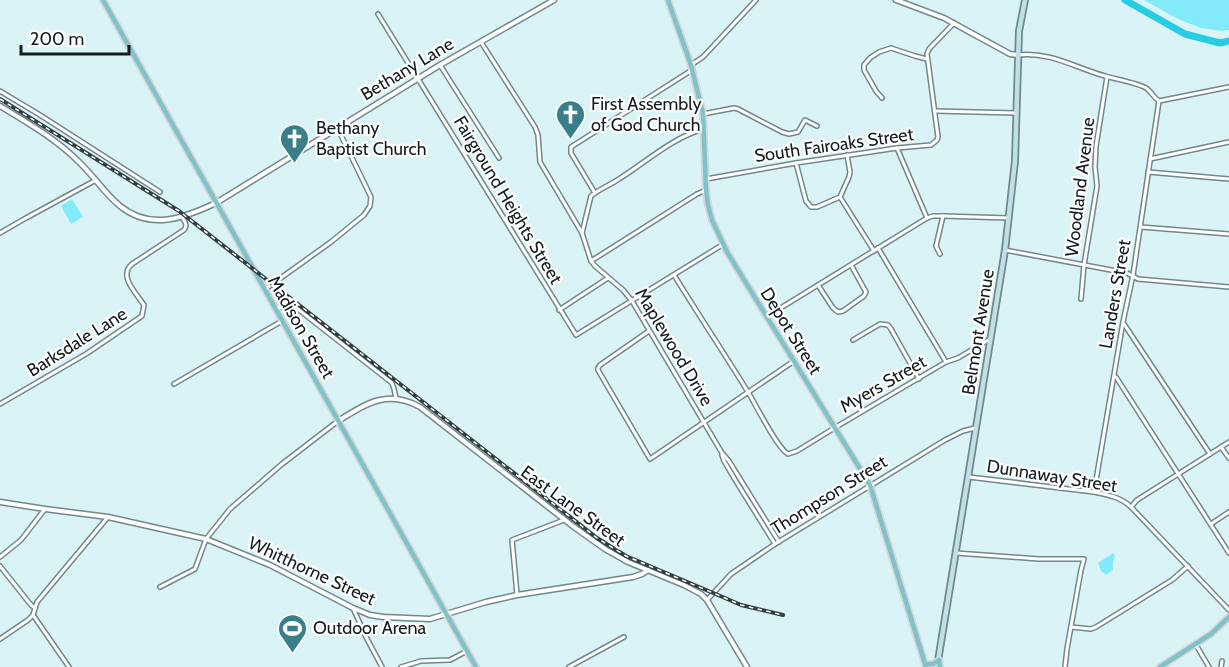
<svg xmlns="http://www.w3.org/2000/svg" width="1229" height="667" font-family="Cabin,sans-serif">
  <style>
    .green { fill: #83eafa }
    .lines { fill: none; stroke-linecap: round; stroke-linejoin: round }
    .river { stroke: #27cde2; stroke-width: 7 }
    .minor-casing { stroke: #71888c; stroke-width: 6 }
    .tertiary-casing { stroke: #71888c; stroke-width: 7 }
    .secondary-casing { stroke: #71888c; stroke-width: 8 }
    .primary-casing { stroke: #d5d6d6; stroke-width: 8 }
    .minor { stroke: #fff; stroke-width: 3 }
    .tertiary { stroke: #fff; stroke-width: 4 }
    .secondary { stroke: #c0e0e5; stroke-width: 4.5 }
    .primary { stroke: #80c2ca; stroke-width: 4.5 }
    .rail-casing { stroke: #323e40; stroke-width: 4 }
    .rail { stroke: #fff; stroke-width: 1.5; stroke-dasharray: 4.5; stroke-linecap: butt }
    .labels { text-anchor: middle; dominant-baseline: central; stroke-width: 4.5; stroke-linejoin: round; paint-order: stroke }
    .street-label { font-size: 18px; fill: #131c1e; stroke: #fff }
    .poi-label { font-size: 18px; fill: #131c1e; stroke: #fff; text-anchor: start }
  </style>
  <rect width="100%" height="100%" fill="#daf3f7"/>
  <g class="green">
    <path d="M1144 0H1229V30L1222 31 1201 28 1178 19Z"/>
    <path d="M72 199 83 217 71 224 61 206Z"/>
    <path d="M1113 553 1115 556 1113 562V570L1106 575 1101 571 1098 563Z"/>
  </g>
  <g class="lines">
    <path class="river" d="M1125 0 1185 34 1220 43 1229 41"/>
    <defs>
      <g id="minor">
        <path d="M378 14 576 335 722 245"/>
        <path d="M481 42 535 127 538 135 540 162 582 233 591 261 595 266 623 290 632 301 722 453 729 461 779 542"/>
        <path d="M1018 55C1049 51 1076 68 1105 76 1115 79 1138 83 1146 88 1151 91 1153 97 1159 101L1229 87"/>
        <path d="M440 65 499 158"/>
        <path d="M691 65 703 57 756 0"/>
        <path d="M0 91 40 115 160 192"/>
        <path d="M882 98 876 91 864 70V65L870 58 879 52 891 48 915 56 927 59"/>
        <path d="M935 111 1016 113"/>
        <path d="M703 114 734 108 738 109 782 132 789 134 798 132 805 120 817 126"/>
        <path d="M897 148 927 218"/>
        <path d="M1150 159 1229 142"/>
        <path d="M796 163 806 201 811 207H817L840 197 849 177 850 172 847 155"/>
        <path d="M1148 172 1229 179"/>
        <path d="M706 179 796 163 897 148 931 145 937 140 938 137 927 54 929 49 954 23"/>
        <path d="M595 193 571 153V147L692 70"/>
        <path d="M840 197 874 251"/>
        <path d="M1141 227 1229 234"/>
        <path d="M0 233 26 218 96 180"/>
        <path d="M582 233 591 196C599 189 610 185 619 179 646 162 672 138 703 129"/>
        <path d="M878 248 946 362"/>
        <path d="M1005 250 1127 273 1138 279 1229 287"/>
        <path d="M940 254 936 246 943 216"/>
        <path d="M591 261 697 194 706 190"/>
        <path d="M674 275C698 314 724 353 748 392 756 405 777 448 788 454L797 451 836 427 946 362 958 358 990 339"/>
        <path d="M818 285 833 308 838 312 843 311 864 296 866 292 851 265"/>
        <path d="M264 290 331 242 364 215 370 206 371 197 337 127"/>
        <path d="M1081 299 1084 265 1097 186 1095 167 1096 146 1107 77"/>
        <path d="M275 308 294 306 392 383 394 389 396 398"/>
        <path d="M559 310 608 278"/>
        <path d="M766 317 927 218 933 216H943L1009 218"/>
        <path d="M1124 324 1210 454"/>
        <path d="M649 331 600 365 598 368V370L650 459 794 361"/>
        <path d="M853 340 880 324 888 325 891 329 919 379"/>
        <path d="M1116 377 1229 553"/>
        <path d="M174 384 282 321"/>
        <path d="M0 404 86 354 142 316 144 305C136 293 118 276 132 264L184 230C188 225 185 222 182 217"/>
        <path d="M1221 447 1229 458"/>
        <path d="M722 455 724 461 734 478 775 544"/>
        <path d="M969 477 1094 492C1109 495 1120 497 1131 507L1229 610"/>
        <path d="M1094 492 1123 322 1133 275 1159 101"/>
        <path d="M1131 507 1137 500 1229 442"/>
        <path d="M1211 524 1229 512"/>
        <path d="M956 553 1039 559H1084L1081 570 1067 649 1065 667"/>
        <path d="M0 557 21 540 45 509"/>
        <path d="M0 566 31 605 35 608"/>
        <path d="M160 587 195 569 206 539 230 509 282 464 338 421"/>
        <path d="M517 594 512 540 564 520"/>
        <path d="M707 600 731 574 775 544 945 440 963 431 975 428"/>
        <path d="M353 608 366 637 382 667"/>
        <path d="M33 615 69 667"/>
        <path d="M1071 627 1091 629 1096 627 1172 580 1188 566"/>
        <path d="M0 639 28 620 33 615 37 602 108 517"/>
        <path d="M1196 645 1209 667"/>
        <path d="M401 667 421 661 450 660 467 651"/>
        <path d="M569 667 624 637"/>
        <path d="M1221 667 1222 661"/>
      </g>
      <g id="tertiary">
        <path d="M896 0 944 18 1010 54 1018 55"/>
        <path d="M0 106C28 123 56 139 79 162 94 176 105 194 120 206 151 231 184 218 216 203L440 65 554 0"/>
        <path d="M338 421C367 403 388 389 420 407L574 527 605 549 628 562 684 585 701 594 707 600 747 667"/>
        <path d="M0 502 45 509 108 517 206 539 270 565 353 608 370 615 383 617 430 619 486 602 517 595 633 577 642 574 648 570"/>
      </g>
      <path id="secondary" d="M937 667 1005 250 1015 161 1019 31 1025 0"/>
      <g id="primary">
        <path d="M103 0 476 667"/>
        <path d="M668 0 691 65 703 114 706 190 708 205 712 220 727 252 870 485 926 667"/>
        <path d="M925 664H933L939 660 940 667"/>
        <path d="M1160 667 1211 634 1229 617"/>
      </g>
    </defs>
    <use href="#minor" class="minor-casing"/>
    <use href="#tertiary" class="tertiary-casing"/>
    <use href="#secondary" class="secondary-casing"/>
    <use href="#primary" class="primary-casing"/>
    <use href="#minor" class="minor"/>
    <use href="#tertiary" class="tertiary"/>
    <use href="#secondary" class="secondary"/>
    <use href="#primary" class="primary"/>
    <defs>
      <path id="rail" d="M0 99 179 211 597 538 626 556 725 598 741 605 783 615"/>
    </defs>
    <use href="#rail" class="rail-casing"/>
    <use href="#rail" class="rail"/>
  </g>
  <defs>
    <symbol id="church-pin" viewBox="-11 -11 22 30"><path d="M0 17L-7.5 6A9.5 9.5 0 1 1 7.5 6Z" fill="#387f89" stroke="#fff"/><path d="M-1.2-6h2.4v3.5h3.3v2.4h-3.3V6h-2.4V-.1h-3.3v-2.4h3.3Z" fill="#fff"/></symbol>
    <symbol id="stadium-pin" viewBox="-11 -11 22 30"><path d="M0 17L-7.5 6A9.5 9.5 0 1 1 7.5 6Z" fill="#387f89" stroke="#fff"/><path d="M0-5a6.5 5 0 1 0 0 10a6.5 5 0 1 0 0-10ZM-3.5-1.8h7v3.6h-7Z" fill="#fff"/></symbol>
  </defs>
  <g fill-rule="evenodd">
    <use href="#church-pin" x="554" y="98" width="33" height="45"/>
    <use href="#church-pin" x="278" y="122" width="33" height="45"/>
    <use href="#stadium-pin" x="276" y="612" width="33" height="45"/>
  </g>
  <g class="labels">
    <g class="street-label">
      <text transform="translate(407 69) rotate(-31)">Bethany Lane</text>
      <text transform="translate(834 145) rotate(-8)">South Fairoaks Street</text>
      <text transform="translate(1080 187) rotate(-83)">Woodland Avenue</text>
      <text transform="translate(508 200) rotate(59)">Fairground Heights Street</text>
      <text transform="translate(1115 294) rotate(-80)">Landers Street</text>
      <text transform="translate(301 327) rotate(60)">Madison Street</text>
      <text transform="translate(791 331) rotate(58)">Depot Street</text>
      <text transform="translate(978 332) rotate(-81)">Belmont Avenue</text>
      <text transform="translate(77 342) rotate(-32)">Barksdale Lane</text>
      <text transform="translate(674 347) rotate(59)">Maplewood Drive</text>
      <text transform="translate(883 384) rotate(-30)">Myers Street</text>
      <text transform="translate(1052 476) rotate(9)">Dunnaway Street</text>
      <text transform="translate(829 495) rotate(-32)">Thompson Street</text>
      <text transform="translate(573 506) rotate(36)">East Lane Street</text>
      <text transform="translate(312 571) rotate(25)">Whitthorne Street</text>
    </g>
    <g class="poi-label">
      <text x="591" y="104">First Assembly<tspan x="591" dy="21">of God Church</tspan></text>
      <text x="316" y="128">Bethany<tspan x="316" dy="21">Baptist Church</tspan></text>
      <text x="313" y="628">Outdoor Arena</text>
    </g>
  </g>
  <path d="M21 45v9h108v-9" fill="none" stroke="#131c1e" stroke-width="3"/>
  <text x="30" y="45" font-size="18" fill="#131c1e" stroke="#ffffff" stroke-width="4.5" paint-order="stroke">200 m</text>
</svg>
